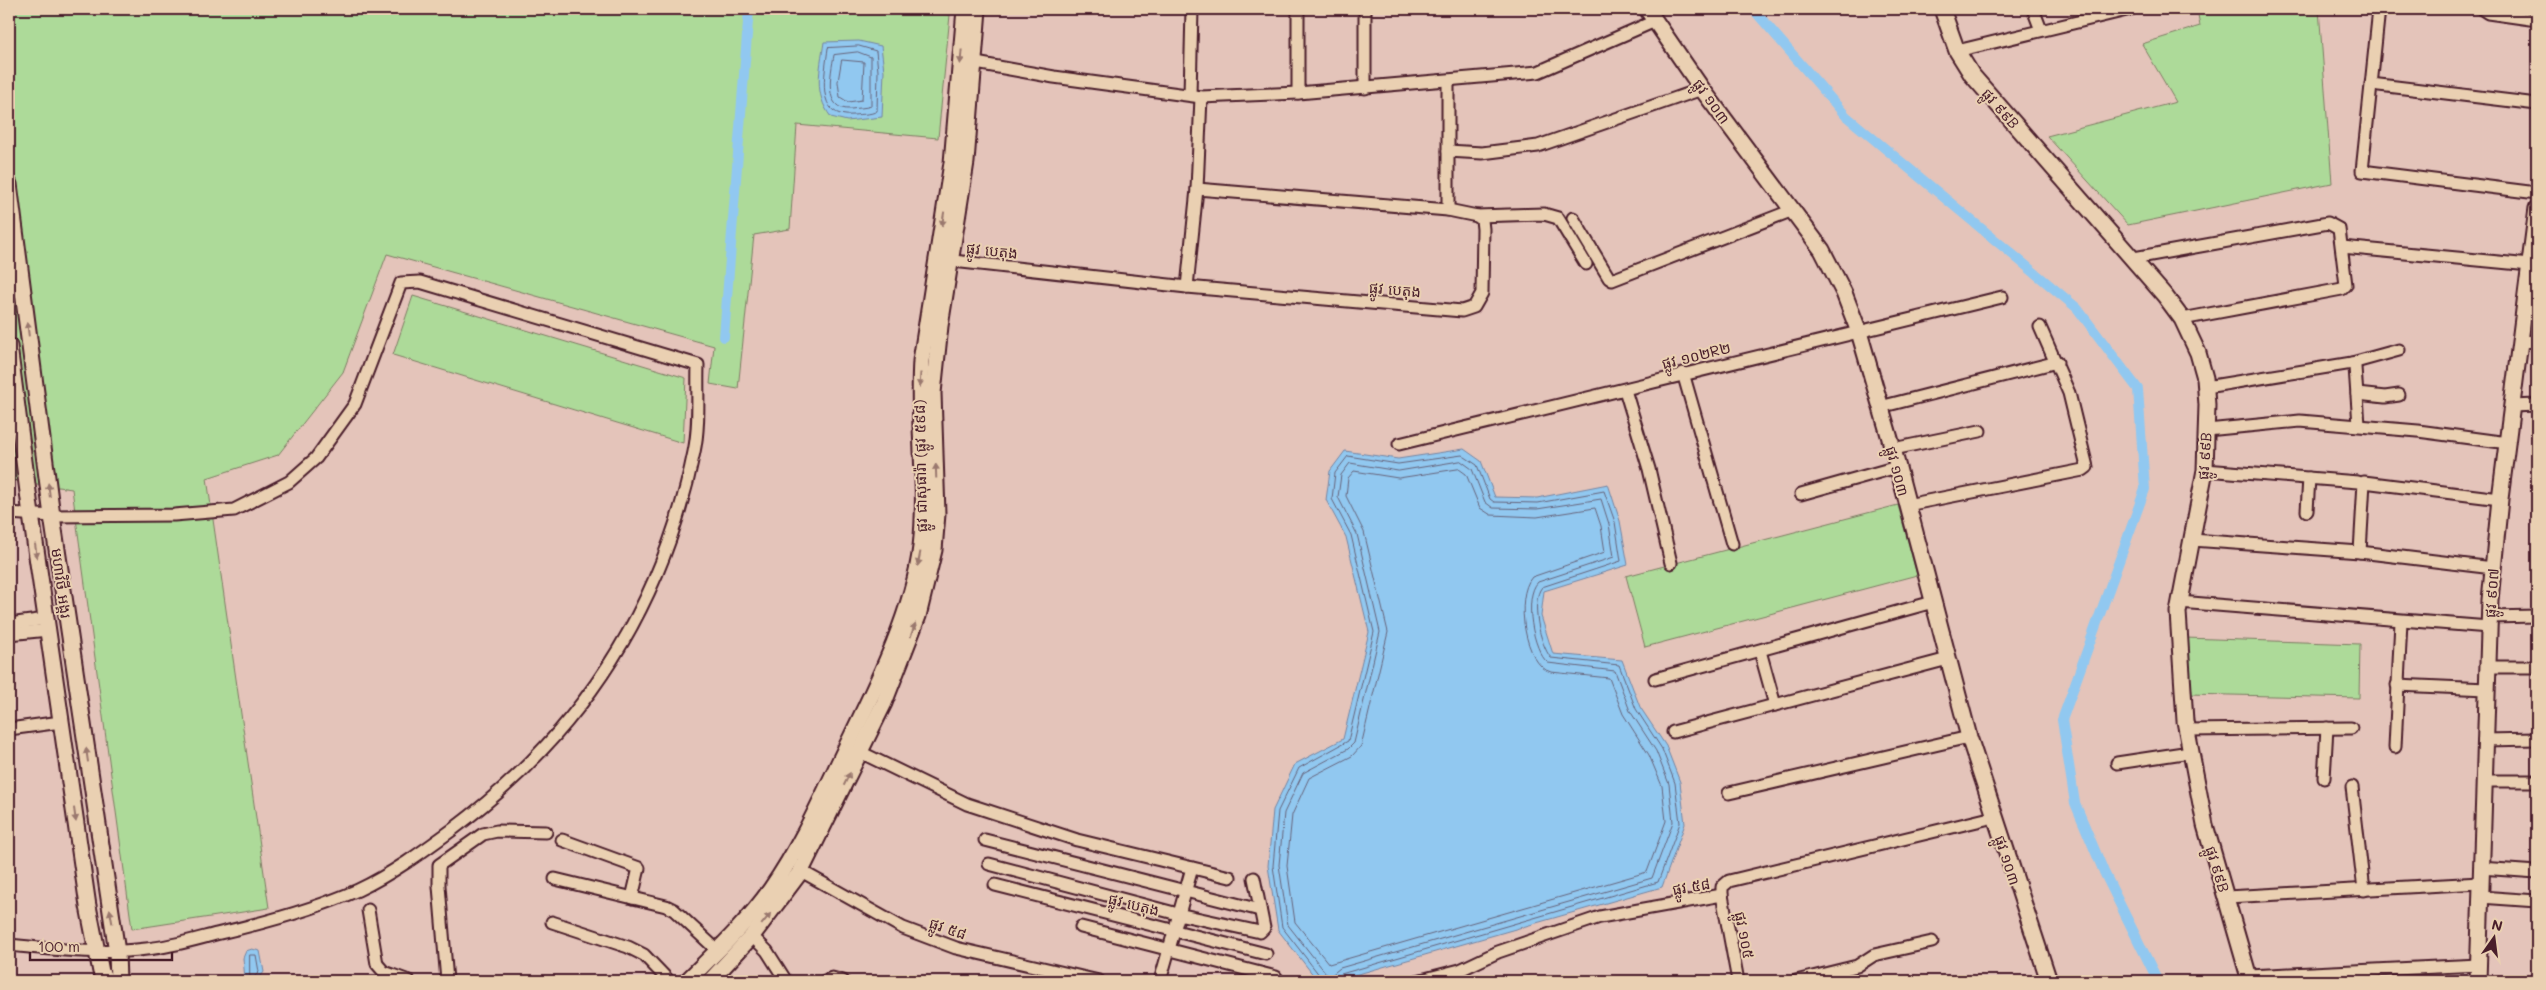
<svg xmlns="http://www.w3.org/2000/svg" width="2546" height="990" font-family="Mali,'Noto Sans Khmer',sans-serif">
  <style>
    .built { fill: #e0bcbf }
    .green { fill: #adda99; stroke: #7c7c62 }
    .water { fill: #91c8f0; stroke: #7584a1 }
    .lines { fill: none; stroke-linecap: round; stroke-linejoin: round }
    .shore { stroke: #66637a; stroke-width: 1 }
    .canal { stroke: #91c8f0; stroke-width: 10 }
    .street-casing { stroke: #4a1f2b; stroke-width: 15 }
    .secondary-casing { stroke: #4a1f2b; stroke-width: 19 }
    .street { stroke: #ead0b2; stroke-width: 11 }
    .secondary { stroke: #ead0b2; stroke-width: 15 }
    .oneway { fill: #9a786e }
    .labels { text-anchor: middle; dominant-baseline: central; stroke-width: 4; stroke-linejoin: round; paint-order: stroke }
    .street-label { font-size: 15px; fill: #4a1f2b; stroke: #ead0b2 }
  </style>
  <rect width="100%" height="100%" fill="#e4c4ba"/>
  <filter id="ink" filterUnits="userSpaceOnUse"><feTurbulence type="fractalNoise" baseFrequency=".02" numOctaves="2"/><feDisplacementMap in="SourceGraphic" scale="10" xChannelSelector="R" yChannelSelector="G"/><feConvolveMatrix kernelMatrix="1 2 1 2 8 2 1 2 1" color-interpolation-filters="sRGB"/></filter>
  <g filter="url(#ink)">
    <path class="built" d="M2401 9H2487L2486 14Z"/>
    <g class="green">
      <path d="M9 9H863L950 15 938 138 797 125 790 229 754 235 738 389 710 384 714 346 387 254 343 372 278 455 207 478 269 908 132 929 72 489 9 480Z"/>
      <path d="M2197 9H2319L2332 183 2128 225 2047 136 2176 102 2142 44 2200 26Z"/>
      <path d="M413 296 686 378 683 443 393 355Z"/>
      <path d="M1898 505 1917 575 1645 647 1626 576Z"/>
      <path d="M2185 638 2360 644 2359 698 2188 694Z"/>
    </g>
    <g class="water">
      <path d="M859 41 881 46 884 71 882 117 847 121 831 117C813 93 820 70 824 42Z"/>
      <path d="M1464 449 1481 461 1495 497 1537 498 1608 484 1620 521 1628 565 1544 591 1541 616 1553 654 1622 660 1640 707 1666 746 1680 782 1685 824 1662 887 1334 981H1318L1278 930 1268 866 1273 810 1295 764 1343 739 1369 632 1346 537 1326 500 1330 471 1345 451 1398 459Z"/>
      <path d="M252 949 260 951 264 972 259 979H245L243 958 246 951Z"/>
    </g>
    <g class="lines">
      <g class="shore">
        <path d="M859 46 876 51 878 71 877 111C871 115 861 114 854 115 814 119 825 74 828 48Z"/>
        <path d="M858 52 871 57V106C866 108 858 108 851 109 822 111 831 73 834 55Z"/>
        <path d="M842 60 864 62 862 100 848 102 840 97 838 82Z"/>
        <path d="M1461 461 1472 469 1485 502 1493 508 1537 509 1601 499 1609 524 1614 557 1538 582C1523 597 1533 651 1548 663L1615 671 1630 711 1656 751 1669 784 1673 822 1652 878 1340 968 1329 977 1288 925 1279 865 1284 813 1303 773 1348 749 1354 743 1380 632 1357 534 1338 497 1341 475 1350 463 1398 471Z"/>
        <path d="M1459 469 1466 474 1480 508 1491 515 1537 517 1595 508 1601 526 1605 552 1532 577C1514 597 1525 666 1551 672L1609 678 1623 714 1649 755 1662 786 1666 821 1647 872 1329 964 1295 922 1287 866 1292 815 1309 778 1352 756 1361 746 1388 632 1364 532 1346 496 1348 478 1354 471 1398 478Z"/>
        <path d="M250 955H256L259 972 253 978 250 976Z"/>
        <path d="M1321 981 1320 976 1282 927 1273 866 1278 811 1299 768 1348 741 1374 632 1351 535 1332 499 1335 473 1348 456 1398 464 1462 455 1477 465 1490 499 1494 502 1538 503 1604 491 1615 522 1621 561 1542 587C1530 601 1540 645 1551 658L1619 665 1636 709 1662 749 1675 783 1680 823 1658 882 1341 974 1337 981"/>
      </g>
      <g class="canal">
        <path d="M1753 9 1846 116 2077 308 2138 389 2145 489 2062 720 2075 803 2104 872 2158 981"/>
        <path d="M724 337 749 9"/>
      </g>
      <defs>
        <g id="street">
          <path d="M1298 9V93"/>
          <path d="M1365 9V88"/>
          <path d="M2033 9 2041 30"/>
          <path d="M2379 9 2362 171 2537 193"/>
          <path d="M2482 9 2488 13 2537 20"/>
          <path d="M1957 51 2131 9"/>
          <path d="M976 63 1054 77 1201 97 1298 93 1538 72 1655 21"/>
          <path d="M2371 84 2537 104"/>
          <path d="M1190 95 1192 9"/>
          <path d="M1448 151 1482 153 1538 146 1702 89"/>
          <path d="M1448 210V82"/>
          <path d="M1477 216 1544 214 1558 218 1586 264"/>
          <path d="M1573 218 1609 278 1612 280 1793 210"/>
          <path d="M2342 247 2530 265"/>
          <path d="M2134 258 2328 223 2339 229 2346 285 2342 289 2182 319"/>
          <path d="M944 260 1187 287 1462 311 1474 307 1482 293 1483 229 1482 220 1477 216 1448 210 1197 189"/>
          <path d="M1187 287 1197 189 1201 97"/>
          <path d="M2526 302H2537"/>
          <path d="M2521 342 2537 341"/>
          <path d="M2352 363 2355 367 2359 425"/>
          <path d="M1683 373 1732 544"/>
          <path d="M2206 387 2352 363 2399 350"/>
          <path d="M1625 390 1649 469 1671 563"/>
          <path d="M2357 394 2385 397 2399 395"/>
          <path d="M2512 406 2537 405"/>
          <path d="M1880 407 2057 362"/>
          <path d="M2207 430 2300 421 2418 431 2508 443"/>
          <path d="M1399 444 2002 297"/>
          <path d="M1893 449 1980 431"/>
          <path d="M2205 470 2358 482"/>
          <path d="M1801 494 1897 467"/>
          <path d="M1907 505 2083 470 2087 467 2069 393 2040 327"/>
          <path d="M2307 511 2309 478"/>
          <path d="M9 513 52 516 174 515 234 510 289 482 316 458 355 404 401 283 420 282 698 365C697 393 700 424 694 452 662 610 581 734 452 830 422 852 392 874 358 890 313 910 264 923 216 934 193 940 170 947 146 949 101 955 54 949 9 945"/>
          <path d="M2192 540 2360 552 2493 568"/>
          <path d="M2360 552 2364 482 2500 499"/>
          <path d="M2179 602 2489 627"/>
          <path d="M2489 617 2537 616"/>
          <path d="M9 624 46 619"/>
          <path d="M9 634 48 630"/>
          <path d="M1760 651 1775 705"/>
          <path d="M2487 667H2537"/>
          <path d="M1655 679 1933 602"/>
          <path d="M2397 685 2487 689"/>
          <path d="M9 729 61 722"/>
          <path d="M2186 730 2351 728"/>
          <path d="M1673 732 1948 659"/>
          <path d="M2484 740 2537 739"/>
          <path d="M2395 747 2401 621"/>
          <path d="M860 752 967 804 1077 840 1230 877"/>
          <path d="M2117 763 2190 752"/>
          <path d="M2324 778 2327 728"/>
          <path d="M2484 781H2537"/>
          <path d="M2352 787 2364 890"/>
          <path d="M1729 793 1969 737"/>
          <path d="M562 840 639 868 632 898"/>
          <path d="M985 840 1260 910"/>
          <path d="M989 864 1178 914 1260 932 1264 928 1254 878"/>
          <path d="M2480 868 2537 872"/>
          <path d="M801 871 903 928 956 948 1099 981"/>
          <path d="M555 879 666 906 674 910 718 951"/>
          <path d="M995 885 1266 954"/>
          <path d="M2227 897 2480 883"/>
          <path d="M2480 897 2537 901"/>
          <path d="M368 910 377 964 384 972 409 981"/>
          <path d="M552 922 628 947 644 955 669 981"/>
          <path d="M1081 927 1276 977"/>
          <path d="M752 936 767 951 786 981"/>
          <path d="M2249 976 2479 965"/>
          <path d="M447 981 439 886V865L483 834 497 831 546 832"/>
          <path d="M825 981 832 978 843 981"/>
          <path d="M1160 981 1192 868"/>
          <path d="M1417 981 1460 970 1498 952 1600 917 1722 895"/>
          <path d="M1738 981 1722 895V887L1729 881 1994 817"/>
          <path d="M1796 981 1857 966 1874 955 1932 942"/>
        </g>
        <g id="secondary">
          <path d="M1647 9 1702 89 1822 250 1844 293 1859 332 1893 449 1969 737 2049 981"/>
          <path d="M1942 9 1957 51 1972 75 2165 296 2182 319 2198 353 2205 378 2207 405 2205 470 2178 612 2185 721 2205 825 2250 981"/>
          <path d="M9 184 52 516 117 952 118 981"/>
          <path d="M9 346 31 515 88 906 101 972 106 981"/>
          <path d="M687 981C716 952 747 923 771 889 801 846 822 798 844 752 874 690 913 614 921 547 928 485 917 423 921 361L952 163 965 9"/>
          <path d="M710 981 752 936 801 871 884 703 918 616 934 550 937 514 933 393 940 326 966 162 978 9"/>
          <path d="M2478 981 2490 600 2500 499 2537 208"/>
        </g>
      </defs>
      <use href="#street" class="street-casing"/>
      <use href="#secondary" class="secondary-casing"/>
      <use href="#street" class="street"/>
      <use href="#secondary" class="secondary"/>
    </g>
    <defs><path id="oneway-solid" d="M-6-.8H1V-3.2L6.5 0L1 3.2V.8H-6Z" transform="scale(1.25)"/></defs>
    <g class="oneway">
      <use href="#oneway-solid" transform="translate(961 57) rotate(95)"/>
      <use href="#oneway-solid" transform="translate(943 219) rotate(99)"/>
      <use href="#oneway-solid" transform="translate(28 329) rotate(-97)"/>
      <use href="#oneway-solid" transform="translate(920 380) rotate(94)"/>
      <use href="#oneway-solid" transform="translate(936 471) rotate(-92)"/>
      <use href="#oneway-solid" transform="translate(49 490) rotate(-97)"/>
      <use href="#oneway-solid" transform="translate(36 551) rotate(82)"/>
      <use href="#oneway-solid" transform="translate(919 559) rotate(101)"/>
      <use href="#oneway-solid" transform="translate(913 630) rotate(-70)"/>
      <use href="#oneway-solid" transform="translate(87 755) rotate(-98)"/>
      <use href="#oneway-solid" transform="translate(847 779) rotate(-64)"/>
      <use href="#oneway-solid" transform="translate(75 815) rotate(82)"/>
      <use href="#oneway-solid" transform="translate(111 916) rotate(-100)"/>
      <use href="#oneway-solid" transform="translate(766 919) rotate(-51)"/>
    </g>
  </g>
  <g class="labels">
    <g class="street-label">
      <text transform="translate(1712 101) rotate(54)">ផ្លូវ ១០៣</text>
      <text transform="translate(2001 108) rotate(49)">ផ្លូវ ៩៩B</text>
      <text transform="translate(992 250) rotate(6)">ផ្លូវ បេតុង</text>
      <text transform="translate(1395 289) rotate(5)">ផ្លូវ បេតុង</text>
      <text transform="translate(1696 355) rotate(-14)">ផ្លូវ ១០២R២</text>
      <text transform="translate(2204 456) rotate(-86)">ផ្លូវ ៩៩B</text>
      <text transform="translate(920 466) rotate(-91)">ផ្លូវ ជាសុផារ៉ា (ផ្លូវ ៥៩៨)</text>
      <text transform="translate(1898 471) rotate(75)">ផ្លូវ ១០៣</text>
      <text transform="translate(62 583) rotate(82)">មហាវិថី អង្គរ</text>
      <text transform="translate(2491 593) rotate(-86)">ផ្លូវ ៩០៧</text>
      <text transform="translate(2008 860) rotate(72)">ផ្លូវ ១០៣</text>
      <text transform="translate(2218 869) rotate(73)">ផ្លូវ ៩៩B</text>
      <text transform="translate(1691 886) rotate(-10)">ផ្លូវ ៥៨</text>
      <text transform="translate(1134 904) rotate(14)">ផ្លូវ បេតុង</text>
      <text transform="translate(948 928) rotate(19)">ផ្លូវ ៥៨</text>
      <text transform="translate(1745 935) rotate(79)">ផ្លូវ ១០៥</text>
    </g>
  </g>
  <rect width="2546" height="990" fill="none" stroke="#ead0b2" stroke-width="30"/>
  <rect x="15" y="15" width="2516" height="960" fill="none" stroke="#4a1f2b" stroke-width="2" filter="url(#ink)"/>
  <g transform="translate(2494 938) rotate(14)" stroke="#ead0b2" stroke-width="4" paint-order="stroke">
  <path d="M0-4L9 19L0 12L-9 19Z" fill="#4a1f2b"/>
  <text y="-8" font-size="14" font-weight="bold" text-anchor="middle" fill="#4a1f2b">N</text>
  </g>
  <path d="M30 952v8h142v-8" fill="none" stroke="#4a1f2b" stroke-width="2.5"/>
  <text x="38" y="952" font-size="15" fill="#4a1f2b" stroke="#ead0b2" stroke-width="4" paint-order="stroke">100 m</text>
</svg>
